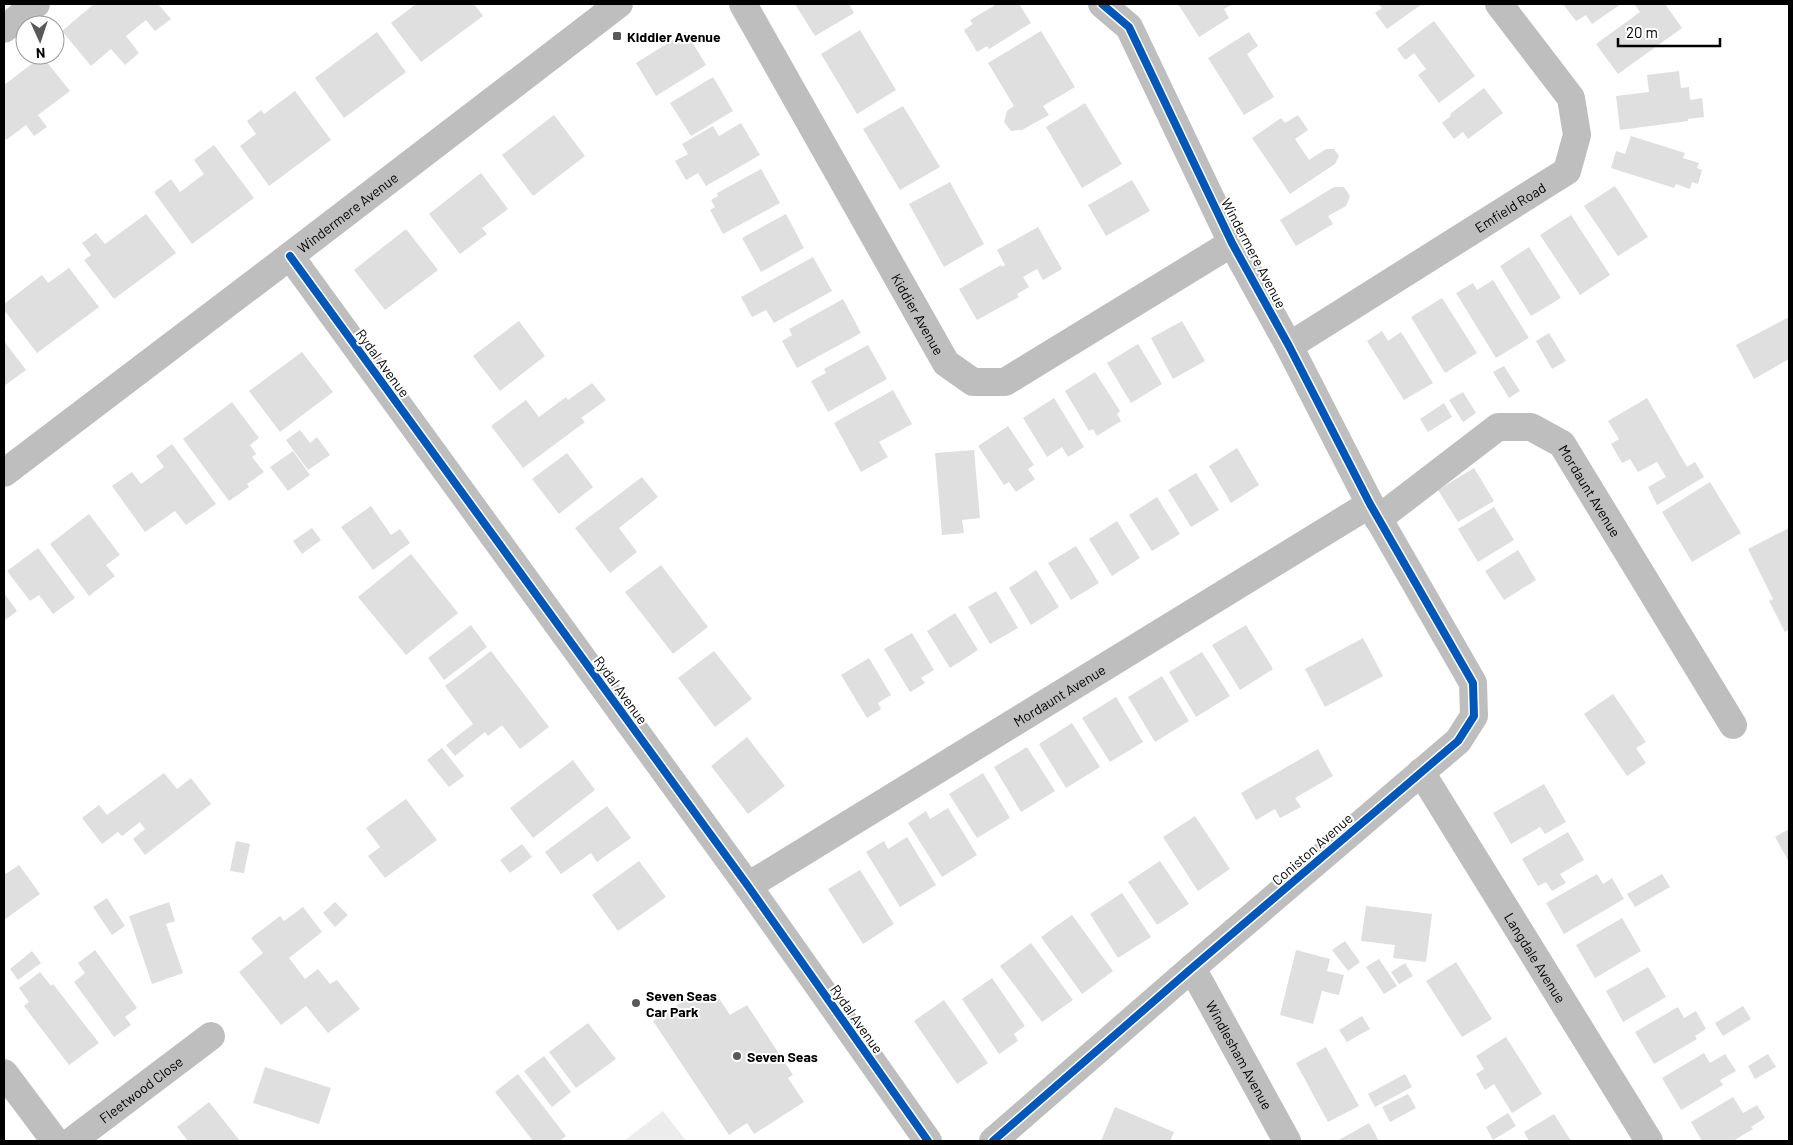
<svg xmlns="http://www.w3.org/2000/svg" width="1793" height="1145" font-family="Barlow,sans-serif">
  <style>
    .green { fill: #ececec }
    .building { fill: #dfdfdf }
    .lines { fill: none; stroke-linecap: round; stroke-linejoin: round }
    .minor { stroke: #bebebe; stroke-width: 28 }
    .cycleway-casing { stroke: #fff; stroke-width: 11 }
    .cycleway { stroke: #0057b8; stroke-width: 8 }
    .poi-dot { fill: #595959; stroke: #fff; stroke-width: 2 }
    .labels { text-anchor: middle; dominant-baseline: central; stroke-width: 4; stroke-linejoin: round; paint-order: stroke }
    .poi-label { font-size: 14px; font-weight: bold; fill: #000; stroke: #fff; text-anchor: start }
    .street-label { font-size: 14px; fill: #000; stroke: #fff }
  </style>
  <rect width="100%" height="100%" fill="#fff"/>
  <path class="green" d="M663 1111 686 1141H624Z"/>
  <g class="building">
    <path d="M94 4H158L171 19 155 31 146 20 126 36 139 53 125 65 111 49 91 66 62 31Z"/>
    <path d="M416 4H474L483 16 421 62 391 23Z"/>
    <path d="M795 4H849L854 13 815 36Z"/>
    <path d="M997 4H1019L1031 23 989 49 987 46 977 52 964 30 973 24 970 20Z"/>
    <path d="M1178 4H1233L1224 9 1229 18 1199 37Z"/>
    <path d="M1378 4H1422L1387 29 1375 13 1382 8Z"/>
    <path d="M1563 4H1621L1592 24 1586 15 1576 21Z"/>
    <path d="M1636 4H1665L1682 28 1618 74 1596 44 1640 12 1635 5Z"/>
    <path d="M1434 21 1475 76 1439 103 1418 75 1426 69 1414 53 1405 60 1397 49Z"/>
    <path d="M860 30 896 90 857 114 821 54Z"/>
    <path d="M1041 31 1075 87 1043 106 1049 115 1022 130 1011 131 1004 122 1007 111 1014 106 988 63Z"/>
    <path d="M377 32 406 72 344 118 315 78Z"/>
    <path d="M686 32 706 65 656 96 636 63Z"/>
    <path d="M1249 32 1258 46 1247 54 1274 97 1244 115 1208 58Z"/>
    <path d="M42 56 70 91 38 115 47 127 34 136 26 125 6 140 4 136V85Z"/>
    <path d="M1679 71 1681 88 1689 87 1690 100 1702 98 1704 117 1688 119V121L1620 130 1616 96 1649 92 1647 75Z"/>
    <path d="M713 77 733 111 691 136 670 103Z"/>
    <path d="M1484 88 1503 113 1468 139 1463 132 1454 139 1442 123 1451 116 1450 114Z"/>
    <path d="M295 91 331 140 269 186 240 146 256 134 247 121 261 110 264 114Z"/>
    <path d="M1085 103 1122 164 1082 188 1046 127Z"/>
    <path d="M903 106 940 167 900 190 863 129Z"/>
    <path d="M554 115 585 156 533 196 502 155Z"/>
    <path d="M1298 115 1308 130 1295 139 1309 160 1326 149H1334L1339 156 1335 164 1290 194 1252 138 1281 118 1285 123Z"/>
    <path d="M741 123 760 155 706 186 698 173 686 180 675 161 688 154 682 144 713 126 719 136Z"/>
    <path d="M1631 136 1685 153 1683 158 1699 163 1697 168 1702 170 1698 184 1692 182 1690 189 1676 184 1674 188 1611 168 1616 151 1625 154Z"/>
    <path d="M214 145 254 198 192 244 154 192 171 179 180 192 204 174 194 160Z"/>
    <path d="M761 169 780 203 723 234 710 210 715 207 711 200 718 196 717 193Z"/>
    <path d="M481 173 508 209 482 228 487 234 460 254 429 214Z"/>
    <path d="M1132 180 1150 211 1106 236 1088 205Z"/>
    <path d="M950 182 984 244 944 267 909 204Z"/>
    <path d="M1615 186 1648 237 1618 256 1584 206Z"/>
    <path d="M1334 187H1344L1350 196 1346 206 1328 216 1333 224 1296 246 1280 220Z"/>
    <path d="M146 214 176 253 114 299 84 260 91 255 82 243 96 233 105 244Z"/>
    <path d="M786 214 804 248 761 272 742 238Z"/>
    <path d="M1571 215 1610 275 1580 295 1540 235Z"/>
    <path d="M1038 227 1062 269 1043 280 1037 269 1023 277 1029 287 1017 294 1019 297 977 320 959 289 1001 265 1002 267 1005 265 997 250Z"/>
    <path d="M406 229 438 270 385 310 354 270Z"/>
    <path d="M1529 247 1561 298 1531 316 1500 266Z"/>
    <path d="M813 257 832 291 774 323 766 310 752 317 741 297Z"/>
    <path d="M69 268 99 307 37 353 4 310V304L42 275 48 283Z"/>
    <path d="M1493 280 1529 338 1496 358 1456 293 1473 283 1477 290Z"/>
    <path d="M1442 298 1477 353 1445 373 1411 317Z"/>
    <path d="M843 299 861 333 797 368 782 341 792 335 789 329Z"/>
    <path d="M1789 317V359L1754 379 1736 345Z"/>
    <path d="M519 321 545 356 500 391 473 356Z"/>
    <path d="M1182 321 1205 361 1173 379 1151 338Z"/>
    <path d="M1382 331 1388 341 1401 332 1433 383 1404 400 1367 341Z"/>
    <path d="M1549 333 1566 361 1552 369 1536 341Z"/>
    <path d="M4 341 26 370 4 386Z"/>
    <path d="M1138 344 1162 384 1131 403 1107 363Z"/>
    <path d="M868 345 887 379 828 412 811 381 826 373 824 369Z"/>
    <path d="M302 352 333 392 280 432 249 391Z"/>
    <path d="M1504 366 1520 391 1509 398 1493 372Z"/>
    <path d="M1095 372 1120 411 1117 414 1121 421 1097 436 1093 429 1089 431 1065 391Z"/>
    <path d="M592 383 606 400 581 418 585 422 523 468 491 426 526 400 539 417 566 397 568 400Z"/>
    <path d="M893 390 912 424 879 442 888 457 861 472 834 423Z"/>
    <path d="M1463 392 1476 413 1463 422 1449 400Z"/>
    <path d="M1054 398 1084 447 1068 457 1062 447 1047 457 1023 418Z"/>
    <path d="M1647 398 1687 467 1695 462 1704 477 1657 505 1648 487 1666 477 1657 462 1638 472 1630 459 1622 463 1611 444 1619 439 1608 421Z"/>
    <path d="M232 402 259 438 250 445 256 454 252 457 264 472 247 484 249 487 229 501 183 439Z"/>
    <path d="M1444 403 1452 417 1428 432 1420 419Z"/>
    <path d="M1008 426 1034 465 1028 469 1035 479 1016 492 1009 482 1004 485 978 446Z"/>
    <path d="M300 430 310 443 317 437 330 455 308 470 286 440Z"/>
    <path d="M172 444 216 504 186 525 175 511 145 532 112 486 132 472 141 484 164 467 156 456Z"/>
    <path d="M1237 448 1259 485 1231 503 1209 466Z"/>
    <path d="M974 450 980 518 962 520 964 533 942 535 935 453Z"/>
    <path d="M293 451 310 475 288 491 270 467Z"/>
    <path d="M567 453 593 487 559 514 532 479Z"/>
    <path d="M1474 468 1494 501 1458 522 1438 490Z"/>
    <path d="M1196 473 1219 510 1191 527 1168 490Z"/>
    <path d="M642 477 658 497 619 528 637 552 610 573 575 528Z"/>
    <path d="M1710 482 1741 533 1692 562 1662 512Z"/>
    <path d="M1157 497 1180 534 1152 551 1129 515Z"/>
    <path d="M371 506 391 535 400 529 410 543 373 570 341 527Z"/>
    <path d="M1494 507 1514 540 1478 562 1458 529Z"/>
    <path d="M89 514 120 555 106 565 115 576 89 596 50 544Z"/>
    <path d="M1117 521 1140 558 1112 576 1089 539Z"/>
    <path d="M312 528 321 540 302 554 293 541Z"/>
    <path d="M1789 528V630L1785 632 1769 601 1773 599 1748 549Z"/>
    <path d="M1076 546 1099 583 1071 600 1048 563Z"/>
    <path d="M38 548 75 598 53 614 39 595 30 601 7 571Z"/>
    <path d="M1518 550 1536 580 1504 600 1485 571Z"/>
    <path d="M411 554 458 613 406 655 358 597Z"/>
    <path d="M661 565 708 627 673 654 625 592Z"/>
    <path d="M1036 570 1059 607 1031 625 1009 588Z"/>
    <path d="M996 591 1018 628 990 644 968 607Z"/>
    <path d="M4 593 17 611 4 621Z"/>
    <path d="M955 613 978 650 950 668 927 631Z"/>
    <path d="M471 625 487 647 444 680 428 658Z"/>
    <path d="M1246 625 1273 669 1240 690 1212 645Z"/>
    <path d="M912 633 934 670 921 678 925 683 910 692 884 649Z"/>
    <path d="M1363 638 1383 676 1325 707 1305 669Z"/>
    <path d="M491 651 549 727 520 749 502 725 488 736 485 732 455 756 446 745 473 724 445 686Z"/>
    <path d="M714 651 752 699 715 727 678 678Z"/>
    <path d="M1202 652 1230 696 1196 717 1169 672Z"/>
    <path d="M869 658 891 695 878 703 881 709 867 718 841 675Z"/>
    <path d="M1162 676 1189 721 1155 742 1128 697Z"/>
    <path d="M1613 694 1646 742 1636 748 1646 763 1627 776 1584 714Z"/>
    <path d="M1116 697 1143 742 1110 762 1082 718Z"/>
    <path d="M1072 723 1100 767 1066 788 1039 744Z"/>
    <path d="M747 737 785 786 748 814 711 766Z"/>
    <path d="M1027 747 1055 791 1021 812 994 767Z"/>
    <path d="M442 748 464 776 449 787 427 760Z"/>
    <path d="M1318 749 1333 776 1295 798 1301 807 1280 818 1275 809 1256 820 1241 793Z"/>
    <path d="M573 760 595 790 533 838 510 808Z"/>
    <path d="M164 773 177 789 191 778 211 804 145 855 133 839 145 829 140 822 122 836 118 832 102 844 82 818 99 805 107 815Z"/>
    <path d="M983 773 1010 818 977 838 949 794Z"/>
    <path d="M1544 784 1566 822 1545 834 1540 827 1511 844 1493 813Z"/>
    <path d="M406 799 437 840 385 878 368 856 380 847 366 828Z"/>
    <path d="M607 806 631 838 597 862 591 853 561 874 545 852Z"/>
    <path d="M948 808 977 855 942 877 908 823 926 811 930 819Z"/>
    <path d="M1195 816 1230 869 1198 891 1163 837Z"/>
    <path d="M1789 829V862L1775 837Z"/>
    <path d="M1568 832 1584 860 1560 874 1566 883 1552 891 1546 882 1538 886 1522 859Z"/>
    <path d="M907 837 936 885 900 907 866 852 884 841 888 849Z"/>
    <path d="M236 841 250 844 244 873 230 871Z"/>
    <path d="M522 844 532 857 510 873 500 860Z"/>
    <path d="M639 861 666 897 618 931 592 895Z"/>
    <path d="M1160 861 1189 904 1157 925 1128 882Z"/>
    <path d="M19 865 40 894 4 920V875Z"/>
    <path d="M860 870 894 924 863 944 828 889Z"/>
    <path d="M1597 874 1603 884 1612 878 1624 899 1564 934 1546 903Z"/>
    <path d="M1662 874 1670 887 1635 907 1627 894Z"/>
    <path d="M1122 893 1151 937 1118 958 1090 914Z"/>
    <path d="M107 898 125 926 112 935 93 907Z"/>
    <path d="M169 902 175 921 166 924 183 973 152 984 129 916Z"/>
    <path d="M335 902 348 915 335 927 323 913Z"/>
    <path d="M1366 906 1432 914 1426 962 1393 958 1395 945 1361 941Z"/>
    <path d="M303 907 322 932 289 958 305 979 318 969 330 984 337 980 360 1009 328 1033 306 1006 281 1025 239 972 263 953 251 938 280 916 284 921Z"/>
    <path d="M1072 915 1113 971 1082 994 1041 937Z"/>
    <path d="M1622 918 1641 951 1595 978 1576 945Z"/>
    <path d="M1345 941 1360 962 1348 971 1332 950Z"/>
    <path d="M1031 943 1073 1000 1042 1022 1000 966Z"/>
    <path d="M95 950 137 1008 125 1017 131 1025 114 1037 74 982 85 973 78 963Z"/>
    <path d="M1296 950 1330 959 1327 971 1344 975 1339 995 1322 991 1313 1024 1280 1015Z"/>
    <path d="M32 951 41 963 18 980 10 969Z"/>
    <path d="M1379 959 1397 986 1384 994 1366 967Z"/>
    <path d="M1456 962 1492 1019 1462 1037 1426 981Z"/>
    <path d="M1405 963 1413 976 1399 984 1391 972Z"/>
    <path d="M1648 967 1666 997 1623 1022 1606 991Z"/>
    <path d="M40 972 51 986 53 984 99 1043 69 1065 24 1006 29 1002 19 988Z"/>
    <path d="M992 978 1025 1026 1014 1034 1018 1041 999 1054 962 999Z"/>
    <path d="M715 992 730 1015 747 1005 793 1075 788 1078 804 1102 754 1134 747 1123 729 1135 653 1021 695 993 701 1002Z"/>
    <path d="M944 1000 988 1063 957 1084 914 1021Z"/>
    <path d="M1743 1006 1751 1019 1723 1036 1715 1023Z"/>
    <path d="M1678 1007 1684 1018 1696 1011 1706 1029 1695 1036 1697 1039 1654 1064 1635 1032Z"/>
    <path d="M1362 1016 1370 1029 1347 1042 1339 1030Z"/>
    <path d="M588 1023 616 1059 576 1088 549 1052Z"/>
    <path d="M1506 1037 1542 1094 1512 1113 1494 1084 1485 1090 1476 1074 1484 1069 1476 1056Z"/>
    <path d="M1326 1047 1359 1106 1328 1122 1296 1063Z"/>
    <path d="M1704 1053 1710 1063 1725 1054 1736 1071 1720 1080 1723 1085 1681 1110 1662 1078Z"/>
    <path d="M1768 1054 1776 1067 1755 1079 1748 1066Z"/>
    <path d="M544 1056 571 1092 552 1107 524 1071Z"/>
    <path d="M265 1067 331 1088 319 1124 253 1103Z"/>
    <path d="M518 1074 566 1136 560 1141H533L495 1092Z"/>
    <path d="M1405 1074 1412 1087 1375 1107 1368 1094Z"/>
    <path d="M1408 1094 1416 1108 1390 1122 1382 1107Z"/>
    <path d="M1733 1097 1743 1113 1757 1105 1765 1118 1751 1127 1753 1129 1733 1141H1702L1691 1122Z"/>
    <path d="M209 1102 240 1141H188L177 1127Z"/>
    <path d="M1115 1107 1174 1132 1170 1141H1101Z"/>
    <path d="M1508 1113 1516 1126 1493 1140 1486 1127Z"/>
    <path d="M1554 1114 1571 1141H1529L1524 1132Z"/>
    <path d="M1369 1123 1379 1141H1337Z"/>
  </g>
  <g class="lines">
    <g class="minor">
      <path id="s1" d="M743 4 946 363 973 382H1005L1232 243"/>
      <path d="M4 29 36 4"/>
      <path d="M290 256 748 886 928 1141"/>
      <path id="s2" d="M1289 346 1567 171 1577 135 1571 98 1499 4"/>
      <path id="s3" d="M4 473 290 256 619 4"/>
      <path id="s4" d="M1378 519 1498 427H1531L1562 444 1733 725"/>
      <path id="s5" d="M1421 772 1649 1141"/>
      <path id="s6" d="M748 886 1370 504"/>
      <path id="s7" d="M1192 968 1287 1141"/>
      <path d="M4 1073 55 1141"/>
      <path id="s8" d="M72 1141 211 1036"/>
      <path d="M993 1141 1192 968 1458 741 1474 716 1473 683 1370 504 1289 346 1232 243 1129 27 1102 4"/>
    </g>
    <defs>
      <g id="cycleway">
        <path d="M290 256 748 886 928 1141"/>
        <path d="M993 1141 1192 968 1458 741 1474 716 1473 683 1370 504 1289 346 1232 243 1129 27 1102 4"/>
      </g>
    </defs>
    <use href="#cycleway" class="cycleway-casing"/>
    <use href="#cycleway" class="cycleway"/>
  </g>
  <g class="poi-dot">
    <rect x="612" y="31" width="10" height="10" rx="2.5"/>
    <circle cx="636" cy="1003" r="5"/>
    <circle cx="737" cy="1056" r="5"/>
  </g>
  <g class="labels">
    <g class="poi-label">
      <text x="627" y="36">Kiddier Avenue</text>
      <text x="646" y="995">Seven Seas<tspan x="646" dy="16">Car Park</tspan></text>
      <text x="747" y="1056">Seven Seas</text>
    </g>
    <g class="street-label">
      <text stroke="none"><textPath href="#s2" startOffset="261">Emfield Road</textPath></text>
      <text stroke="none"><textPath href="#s3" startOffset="431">Windermere Avenue</textPath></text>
      <text transform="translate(1254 253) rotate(62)">Windermere Avenue</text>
      <text stroke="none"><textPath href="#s1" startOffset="356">Kiddier Avenue</textPath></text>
      <text transform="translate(383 363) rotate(54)">Rydal Avenue</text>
      <text stroke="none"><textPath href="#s4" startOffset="274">Mordaunt Avenue</textPath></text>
      <text transform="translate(621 690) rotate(54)">Rydal Avenue</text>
      <text stroke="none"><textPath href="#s6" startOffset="365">Mordaunt Avenue</textPath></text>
      <text transform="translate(1312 849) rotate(-41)">Coniston Avenue</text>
      <text stroke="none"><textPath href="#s5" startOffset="218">Langdale Avenue</textPath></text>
      <text transform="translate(857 1019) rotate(55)">Rydal Avenue</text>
      <text stroke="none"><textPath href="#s7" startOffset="99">Windlesham Avenue</textPath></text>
      <text stroke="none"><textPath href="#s8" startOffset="86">Fleetwood Close</textPath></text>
    </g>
  </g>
  <rect width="1793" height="1145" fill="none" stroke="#000000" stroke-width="10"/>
  <g transform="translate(40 40) rotate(177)"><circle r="24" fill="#ffffff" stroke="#999999"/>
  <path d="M0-4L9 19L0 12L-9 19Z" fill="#595959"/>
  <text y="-8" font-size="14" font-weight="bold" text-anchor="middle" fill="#000000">N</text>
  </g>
  <path d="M1618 38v8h102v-8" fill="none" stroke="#000000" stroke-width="2.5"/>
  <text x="1626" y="38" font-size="15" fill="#000000" stroke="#ffffff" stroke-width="4" paint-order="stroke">20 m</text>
</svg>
